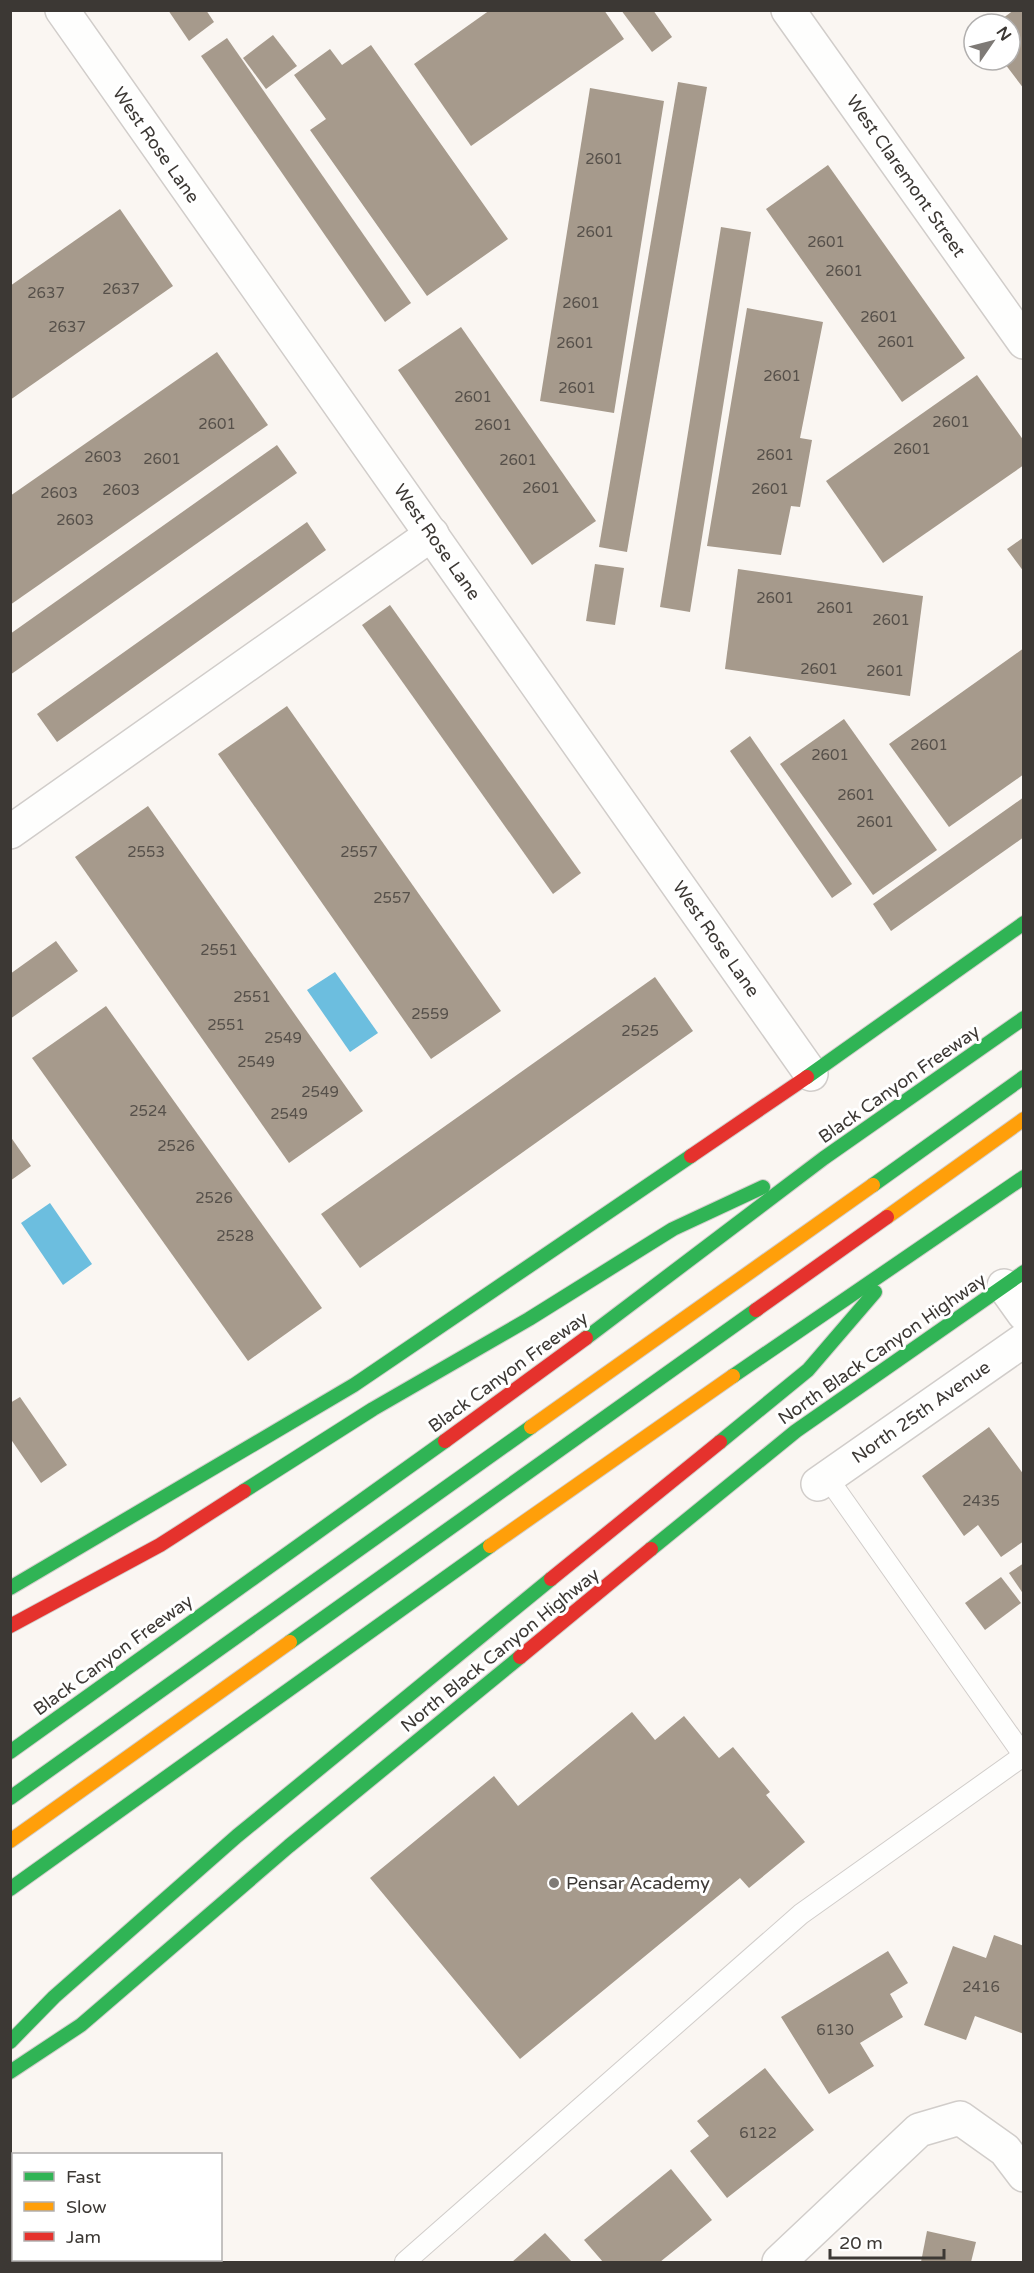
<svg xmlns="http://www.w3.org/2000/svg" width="1034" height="2273" font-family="'Varela Round',sans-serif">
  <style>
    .water { fill: #6cbedf }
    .building { fill: #a69a8c }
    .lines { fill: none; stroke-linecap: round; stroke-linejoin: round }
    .lane-casing { stroke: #d1cdca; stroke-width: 22 }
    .street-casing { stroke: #d1cdca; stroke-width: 36 }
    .fast-casing { stroke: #d1cdca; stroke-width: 16 }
    .slow-casing { stroke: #d1cdca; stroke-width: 16 }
    .jam-casing { stroke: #d1cdca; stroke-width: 16 }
    .lane { stroke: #fefefd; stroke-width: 20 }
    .street { stroke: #fefefd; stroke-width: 33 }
    .fast { stroke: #30b455; stroke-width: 14 }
    .slow { stroke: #ff9f0a; stroke-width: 14 }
    .jam { stroke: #e5322d; stroke-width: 14 }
    .poi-dot { fill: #7e7a76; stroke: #fff; stroke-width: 2 }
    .labels { text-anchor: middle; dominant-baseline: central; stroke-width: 6; stroke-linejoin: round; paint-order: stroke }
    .number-label { font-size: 15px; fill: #56504a }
    .street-label { font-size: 18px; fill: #3c3834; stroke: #fff }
    .poi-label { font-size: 18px; fill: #3c3834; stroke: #fff; text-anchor: start }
  </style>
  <rect width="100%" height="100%" fill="#faf6f2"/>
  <g class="water">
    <path d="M335 972 378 1033 350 1052 307 990Z"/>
    <path d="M50 1203 92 1264 63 1285 21 1223Z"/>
  </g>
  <g class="building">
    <path d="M168 10H206L214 22 189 41Z"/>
    <path d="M490 10H604L624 39 471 146 414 64Z"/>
    <path d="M621 10H653L672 37 652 52Z"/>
    <path d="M1014 10H1024V89L1002 60H1010V24H995Z"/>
    <path d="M273 35 297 66 266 89 243 58Z"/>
    <path d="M227 38 411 303 385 322 201 56Z"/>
    <path d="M371 45 508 239 427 296 310 130 326 119 294 75 330 49 342 65Z"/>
    <path d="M678 82 707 87 627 552 599 547Z"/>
    <path d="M590 88 664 101 614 413 540 401Z"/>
    <path d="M828 165 965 358 902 402 766 209Z"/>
    <path d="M120 209 173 286 10 400V286Z"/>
    <path d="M721 227 751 232 690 612 660 607Z"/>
    <path d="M747 308 823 322 800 438 812 440 800 507 791 506 781 555 707 546Z"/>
    <path d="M461 327 596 521 532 565 398 370Z"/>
    <path d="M217 352 268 425 10 605V496Z"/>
    <path d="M977 375 1024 441V465L883 563 826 481Z"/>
    <path d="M277 445 297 473 10 675V634Z"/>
    <path d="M307 522 326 550 57 742 37 714Z"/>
    <path d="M1024 537V572L1007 549Z"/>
    <path d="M595 564 624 568 615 625 586 621Z"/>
    <path d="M738 569 923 596 910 696 725 669Z"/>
    <path d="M390 605 581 873 553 894 362 625Z"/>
    <path d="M1024 648V774L949 827 889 744Z"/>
    <path d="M287 706 501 1011 431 1059 218 754Z"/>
    <path d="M844 719 937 850 873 895 780 764Z"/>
    <path d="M750 736 852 884 832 898 730 751Z"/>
    <path d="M1024 797V837L891 931 873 904Z"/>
    <path d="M148 806 363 1111 289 1163 75 857Z"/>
    <path d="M56 941 78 971 10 1019V974Z"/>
    <path d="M655 977 693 1031 360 1268 321 1214Z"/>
    <path d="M106 1006 322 1308 248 1361 32 1058Z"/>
    <path d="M10 1136 31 1166 10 1181Z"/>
    <path d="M20 1397 67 1465 41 1483 10 1438V1403Z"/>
    <path d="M989 1427 1024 1475V1541L1001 1557 978 1525 964 1536 922 1476Z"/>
    <path d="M1024 1563V1595L1009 1573Z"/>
    <path d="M1001 1577 1021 1603 985 1630 965 1603Z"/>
    <path d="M632 1712 655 1740 684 1716 719 1758 733 1747 770 1792 766 1795 805 1842 749 1888 740 1878 520 2059 370 1878 494 1776 518 1806Z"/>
    <path d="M994 1935 1024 1946V2034L975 2016 966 2040 924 2025 953 1946 986 1958Z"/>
    <path d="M888 1951 908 1983 890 1994 903 2017 860 2043 874 2066 829 2094 781 2017Z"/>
    <path d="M765 2068 814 2130 727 2198 690 2151 709 2136 697 2121Z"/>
    <path d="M671 2169 712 2220 660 2262H603L584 2240Z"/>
    <path d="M927 2231 976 2242 971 2262H921Z"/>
    <path d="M545 2233 572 2262H512Z"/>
  </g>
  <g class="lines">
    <defs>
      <g id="lane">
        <path d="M827 1477 1024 1756"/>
        <path d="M405 2262 801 1914 1023 1756"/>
      </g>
      <g id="street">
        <path d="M62 10 811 1074"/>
        <path d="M788 10 1024 342"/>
        <path d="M10 832 432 534"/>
        <path d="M1004 1286 1024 1314"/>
        <path d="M818 1484 1024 1340"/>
        <path d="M779 2262 919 2130 960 2118 1005 2150 1024 2175"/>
      </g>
      <g id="fast">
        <path d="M807 1077 1024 923"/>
        <path d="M873 1185 1024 1077"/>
        <path d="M586 1338 824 1158 1024 1018"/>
        <path d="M733 1376 1024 1177"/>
        <path d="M720 1442 808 1370 875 1292"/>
        <path d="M244 1491 373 1409 529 1319 673 1229 763 1187"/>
        <path d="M651 1549 796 1431 1024 1272"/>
        <path d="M10 1588 354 1385 691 1156"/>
        <path d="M290 1642 756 1310"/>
        <path d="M10 1752 445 1441"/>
        <path d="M10 1798 531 1427"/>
        <path d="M10 1889 490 1546"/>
        <path d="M10 2042 54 1997 237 1836 551 1579"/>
        <path d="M10 2072 81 2025 289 1846 520 1657"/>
      </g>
      <g id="slow">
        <path d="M887 1217 1024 1119"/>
        <path d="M531 1427 873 1185"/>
        <path d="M490 1546 733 1376"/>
        <path d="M10 1841 290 1642"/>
      </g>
      <g id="jam">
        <path d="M691 1156 807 1077"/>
        <path d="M756 1310 887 1217"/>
        <path d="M445 1441 586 1338"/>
        <path d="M551 1579 720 1442"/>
        <path d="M10 1626 160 1545 244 1491"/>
        <path d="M520 1657 651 1549"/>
      </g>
    </defs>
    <use href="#lane" class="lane-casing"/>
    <use href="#street" class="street-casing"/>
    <use href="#fast" class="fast-casing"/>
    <use href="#slow" class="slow-casing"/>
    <use href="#jam" class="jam-casing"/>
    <use href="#lane" class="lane"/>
    <use href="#street" class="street"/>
    <use href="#fast" class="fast"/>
    <use href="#slow" class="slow"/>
    <use href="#jam" class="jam"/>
  </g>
  <circle class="poi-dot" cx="554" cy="1883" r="6"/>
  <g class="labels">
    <g class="number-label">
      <text x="604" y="159">2601</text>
      <text x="595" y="232">2601</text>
      <text x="826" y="242">2601</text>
      <text x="844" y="271">2601</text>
      <text x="121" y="289">2637</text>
      <text x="46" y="293">2637</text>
      <text x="581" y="303">2601</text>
      <text x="879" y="317">2601</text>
      <text x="67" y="327">2637</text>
      <text x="896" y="342">2601</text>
      <text x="575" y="343">2601</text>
      <text x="782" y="376">2601</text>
      <text x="577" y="388">2601</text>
      <text x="473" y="397">2601</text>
      <text x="951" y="422">2601</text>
      <text x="217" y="424">2601</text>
      <text x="493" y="425">2601</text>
      <text x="912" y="449">2601</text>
      <text x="775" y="455">2601</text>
      <text x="103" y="457">2603</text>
      <text x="162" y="459">2601</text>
      <text x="518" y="460">2601</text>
      <text x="541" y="488">2601</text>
      <text x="770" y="489">2601</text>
      <text x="121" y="490">2603</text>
      <text x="59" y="493">2603</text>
      <text x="75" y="520">2603</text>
      <text x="775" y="598">2601</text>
      <text x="835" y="608">2601</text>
      <text x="891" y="620">2601</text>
      <text x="819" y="669">2601</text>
      <text x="885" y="671">2601</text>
      <text x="929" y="745">2601</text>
      <text x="830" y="755">2601</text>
      <text x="856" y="795">2601</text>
      <text x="875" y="822">2601</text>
      <text x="146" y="852">2553</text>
      <text x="359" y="852">2557</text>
      <text x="392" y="898">2557</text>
      <text x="219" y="950">2551</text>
      <text x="252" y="997">2551</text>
      <text x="430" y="1014">2559</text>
      <text x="226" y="1025">2551</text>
      <text x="640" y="1031">2525</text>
      <text x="283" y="1038">2549</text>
      <text x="256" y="1062">2549</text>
      <text x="320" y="1092">2549</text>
      <text x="148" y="1111">2524</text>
      <text x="289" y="1114">2549</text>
      <text x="176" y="1146">2526</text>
      <text x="214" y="1198">2526</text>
      <text x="235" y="1236">2528</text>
      <text x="981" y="1501">2435</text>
      <text x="981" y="1987">2416</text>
      <text x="835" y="2030">6130</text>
      <text x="758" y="2133">6122</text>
    </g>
    <g class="street-label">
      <text transform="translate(156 145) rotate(55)">West Rose Lane</text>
      <text transform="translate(906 176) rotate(55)">West Claremont Street</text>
      <text transform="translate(437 542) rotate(55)">West Rose Lane</text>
      <text transform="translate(716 939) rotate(55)">West Rose Lane</text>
      <text transform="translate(899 1084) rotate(-35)">Black Canyon Freeway</text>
      <text transform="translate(882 1349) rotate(-35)">North Black Canyon Highway</text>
      <text transform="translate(508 1372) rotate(-36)">Black Canyon Freeway</text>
      <text transform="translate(921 1412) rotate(-35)">North 25th Avenue</text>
      <text transform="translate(500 1650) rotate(-39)">North Black Canyon Highway</text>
      <text transform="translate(113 1655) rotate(-36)">Black Canyon Freeway</text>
    </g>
    <g class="poi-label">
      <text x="566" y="1883">Pensar Academy</text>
    </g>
  </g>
  <rect width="1034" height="2273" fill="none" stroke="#3c3834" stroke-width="24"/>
  <rect x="12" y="2153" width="210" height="108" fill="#ffffff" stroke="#b1afae" stroke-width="1.5"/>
  <rect x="24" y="2172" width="30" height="9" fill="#30b455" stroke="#b1afae" stroke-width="1.5"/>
  <text x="66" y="2183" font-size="18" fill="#3c3834">Fast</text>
  <rect x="24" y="2202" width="30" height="9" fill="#ff9f0a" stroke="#b1afae" stroke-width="1.5"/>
  <text x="66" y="2213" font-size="18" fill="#3c3834">Slow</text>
  <rect x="24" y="2232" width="30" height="9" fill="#e5322d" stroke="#b1afae" stroke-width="1.5"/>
  <text x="66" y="2243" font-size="18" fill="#3c3834">Jam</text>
  <g transform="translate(992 42) rotate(55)"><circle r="28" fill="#ffffff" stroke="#b1afae" stroke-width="1.5"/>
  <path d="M0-4.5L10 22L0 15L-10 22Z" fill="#7e7a76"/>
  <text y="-9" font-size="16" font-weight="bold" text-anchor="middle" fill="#3c3834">N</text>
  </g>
  <path d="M830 2249v9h114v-9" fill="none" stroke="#3c3834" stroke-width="3"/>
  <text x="839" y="2249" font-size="18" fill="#3c3834" stroke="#ffffff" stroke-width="4.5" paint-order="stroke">20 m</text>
</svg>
